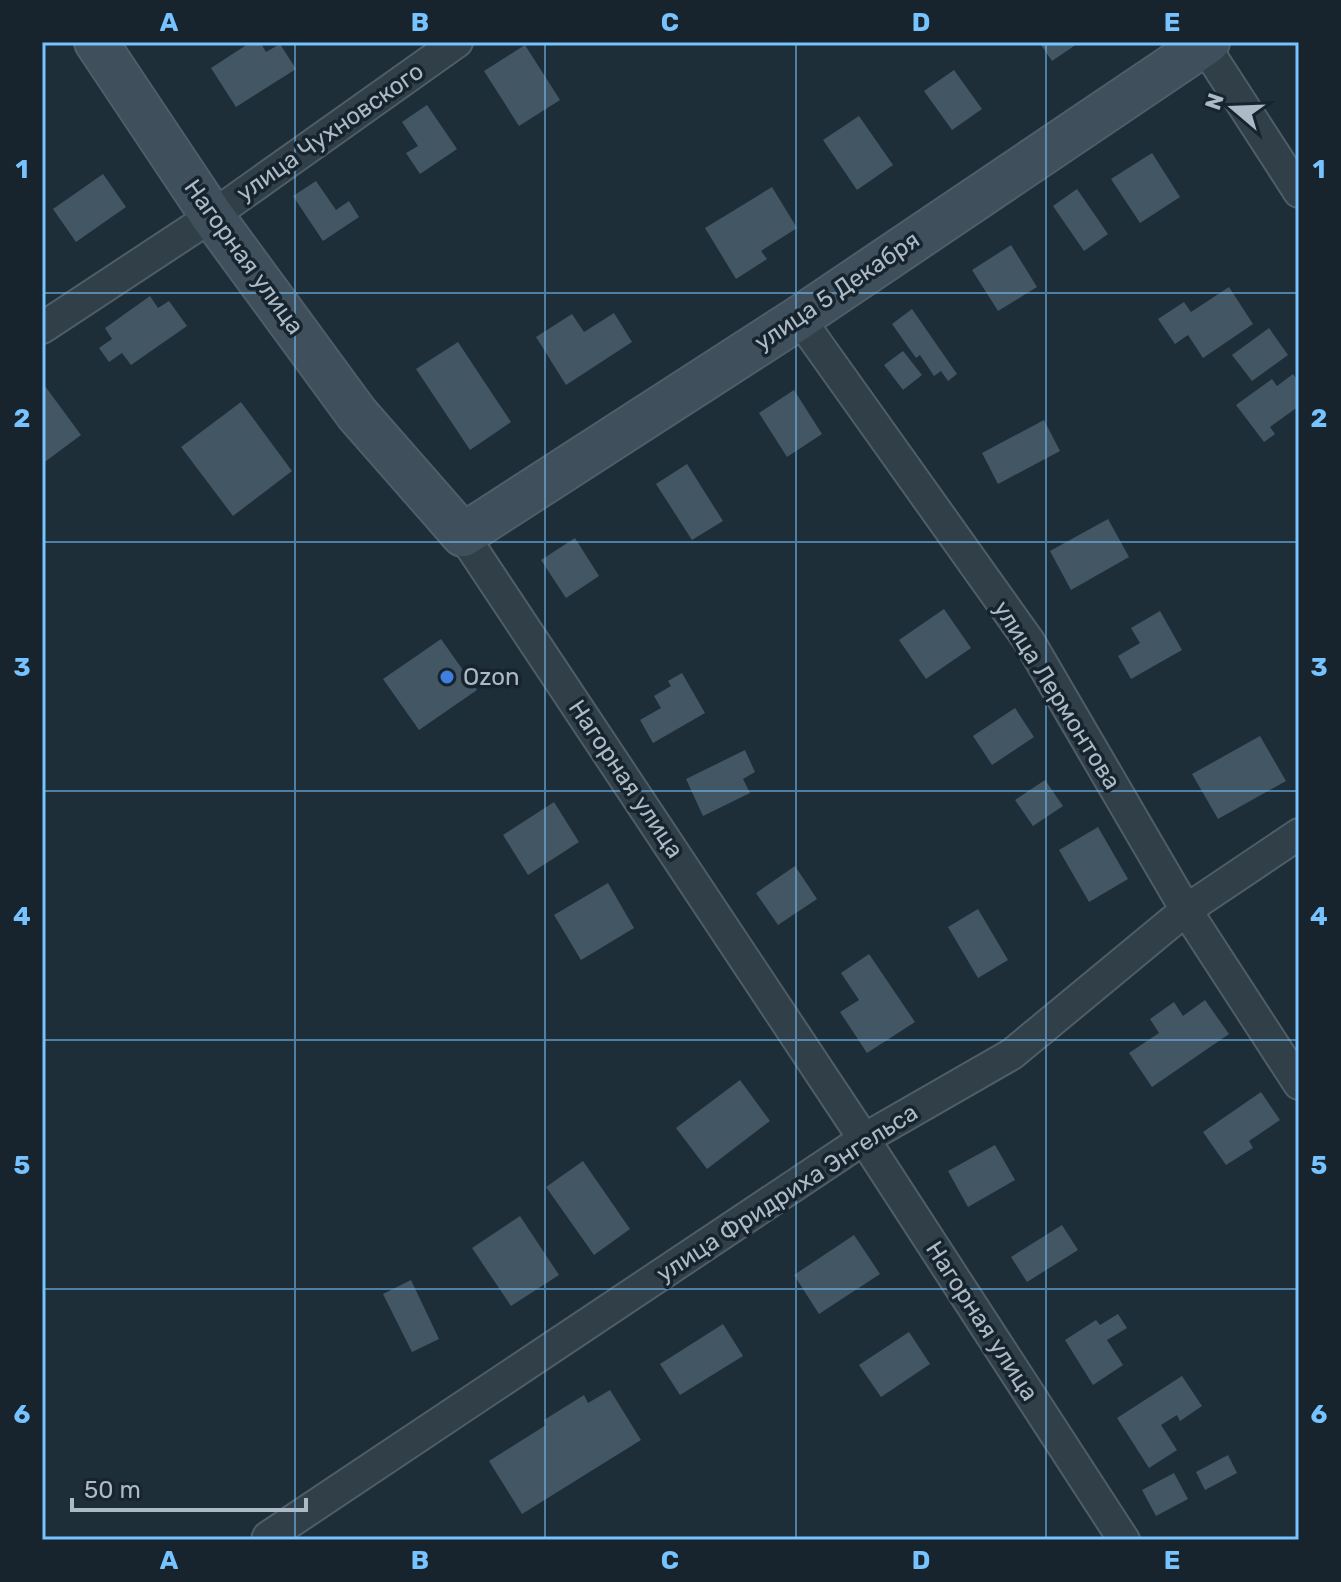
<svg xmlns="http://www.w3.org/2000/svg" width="1341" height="1582" font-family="Rubik,sans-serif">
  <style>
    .building { fill: #435663 }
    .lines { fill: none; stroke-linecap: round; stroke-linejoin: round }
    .street-casing { stroke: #4f5d67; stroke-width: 34 }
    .secondary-casing { stroke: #4f5d67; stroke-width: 46 }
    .street { stroke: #313f49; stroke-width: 30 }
    .secondary { stroke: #3f4f5c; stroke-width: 42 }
    .grid { fill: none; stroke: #77c3ff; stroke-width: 2; stroke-opacity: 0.55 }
    .shop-dot { fill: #3f7fe0; stroke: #17242d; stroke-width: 3 }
    .labels { text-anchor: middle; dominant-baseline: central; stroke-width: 7; stroke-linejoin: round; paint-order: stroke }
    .street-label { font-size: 24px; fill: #abbac6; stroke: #17242d }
    .poi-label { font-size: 24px; fill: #abbac6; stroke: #17242d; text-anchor: start }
    .neatline { fill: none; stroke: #77c3ff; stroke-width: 3 }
    .grid-label { font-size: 26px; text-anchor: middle; font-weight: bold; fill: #77c3ff }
  </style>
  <rect width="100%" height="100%" fill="#1d2e39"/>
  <g class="building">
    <path d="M251 42H260L266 52 280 44 296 69 236 107 211 68Z"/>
    <path d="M1039 42H1075L1077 44 1052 61Z"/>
    <path d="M525 45 560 100 519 126 484 71Z"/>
    <path d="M954 70 982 109 952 130 924 91Z"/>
    <path d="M427 105 457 149 420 174 406 153 418 146 402 122Z"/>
    <path d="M859 116 893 165 857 190 823 140Z"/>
    <path d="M1152 153 1180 197 1140 223 1111 179Z"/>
    <path d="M103 174 126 207 76 242 53 209Z"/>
    <path d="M316 181 336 210 349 201 359 217 323 241 293 196Z"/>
    <path d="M772 187 797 228 761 251 767 259 736 279 705 228Z"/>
    <path d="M1077 189 1108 234 1084 251 1053 206Z"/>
    <path d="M1011 245 1037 287 998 311 972 270Z"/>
    <path d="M1229 287 1253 324 1203 358 1188 335 1175 344 1158 319 1184 302 1191 312Z"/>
    <path d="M150 296 158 308 169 301 187 326 131 365 122 353 109 362 99 348 112 339 105 328Z"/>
    <path d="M912 309 957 374 948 381 941 371 934 376 920 355 916 358 892 324Z"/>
    <path d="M614 313 632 342 566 385 536 337 572 314 584 332Z"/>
    <path d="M1269 328 1288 355 1252 381 1232 355Z"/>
    <path d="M458 342 511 422 470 450 416 369Z"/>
    <path d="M903 351 922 375 903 390 884 365Z"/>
    <path d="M1293 374 1299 382V406L1270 427 1275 434 1264 442 1236 405 1272 379 1277 386Z"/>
    <path d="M42 382 81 435 42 464Z"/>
    <path d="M794 390 822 434 787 457 759 413Z"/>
    <path d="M241 402 292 471 233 516 181 447Z"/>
    <path d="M1044 420 1060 451 998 484 982 453Z"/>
    <path d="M687 464 723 521 692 540 656 484Z"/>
    <path d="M1108 519 1129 557 1071 590 1050 551Z"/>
    <path d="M575 538 599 576 566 598 541 560Z"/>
    <path d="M944 609 971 648 926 679 899 640Z"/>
    <path d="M1160 611 1182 650 1131 679 1118 656 1140 643 1131 628Z"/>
    <path d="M441 639 477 690 419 730 383 679Z"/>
    <path d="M682 673 705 713 653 743 640 720 661 708 654 696 671 686 668 681Z"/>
    <path d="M1015 708 1034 737 992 765 973 736Z"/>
    <path d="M1260 736 1286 781 1218 819 1192 774Z"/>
    <path d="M745 750 755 772 743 779 750 793 703 816 686 779Z"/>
    <path d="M1045 780 1063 806 1033 826 1015 800Z"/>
    <path d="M554 802 579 842 528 875 503 835Z"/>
    <path d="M1098 827 1128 879 1089 902 1059 850Z"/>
    <path d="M795 866 817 899 778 925 756 893Z"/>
    <path d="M608 883 634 928 581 960 554 915Z"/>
    <path d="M978 909 1008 960 978 978 948 927Z"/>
    <path d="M869 954 915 1022 867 1053 840 1012 859 1000 841 973Z"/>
    <path d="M1205 1000 1229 1034 1152 1087 1129 1053 1159 1033 1150 1019 1174 1002 1183 1016Z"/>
    <path d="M740 1080 770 1121 707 1169 676 1128Z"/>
    <path d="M1261 1092 1280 1120 1249 1141 1253 1148 1226 1165 1203 1132Z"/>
    <path d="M995 1145 1015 1180 968 1207 948 1171Z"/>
    <path d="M583 1161 630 1229 594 1255 546 1187Z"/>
    <path d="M520 1216 559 1275 511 1306 472 1248Z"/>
    <path d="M1062 1225 1078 1250 1027 1282 1011 1257Z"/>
    <path d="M854 1235 880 1274 819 1314 794 1275Z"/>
    <path d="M411 1280 439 1339 412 1352 383 1294Z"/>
    <path d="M1118 1314 1127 1328 1107 1340 1123 1365 1093 1385 1065 1340 1096 1320 1100 1325Z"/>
    <path d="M723 1324 743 1356 680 1395 660 1364Z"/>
    <path d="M909 1332 930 1364 881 1397 859 1365Z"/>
    <path d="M1182 1376 1202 1406 1180 1421 1177 1415 1161 1425 1177 1450 1149 1468 1117 1418Z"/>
    <path d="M610 1390 641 1440 522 1514 489 1461 546 1425 544 1420 584 1395 588 1403Z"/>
    <path d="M1228 1455 1237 1473 1205 1490 1196 1472Z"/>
    <path d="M1174 1473 1188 1499 1156 1516 1142 1490Z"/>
  </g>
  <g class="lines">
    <defs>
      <g id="street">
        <path d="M1202 42 1299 192"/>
        <path d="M799 318 1029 641 1186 910 1299 1084"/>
        <path d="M42 328 212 216 457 42"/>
        <path d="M463 535 864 1139 1124 1540"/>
        <path d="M267 1540 268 1537 864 1139 1012 1054 1186 910 1299 834"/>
      </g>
      <path id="secondary" d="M96 42 212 216 357 414 463 535 799 318 1208 42"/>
    </defs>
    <use href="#street" class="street-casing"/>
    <use href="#secondary" class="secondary-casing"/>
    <use href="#street" class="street"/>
    <use href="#secondary" class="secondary"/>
  </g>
  <path class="grid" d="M295 42V1540M545 42V1540M796 42V1540M1046 42V1540M42 293H1299M42 542H1299M42 791H1299M42 1040H1299M42 1289H1299"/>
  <circle class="shop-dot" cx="447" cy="677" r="8"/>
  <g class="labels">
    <g class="street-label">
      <text transform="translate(330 132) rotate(-35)">улица Чухновского</text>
      <text transform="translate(244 257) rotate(54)">Нагорная улица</text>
      <text transform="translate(837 291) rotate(-34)">улица 5 Декабря</text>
      <text transform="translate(1057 695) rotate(58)">улица Лермонтова</text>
      <text transform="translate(626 779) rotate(56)">Нагорная улица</text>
      <text transform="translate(787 1193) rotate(-33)">улица Фридриха Энгельса</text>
      <text transform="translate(982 1321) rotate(57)">Нагорная улица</text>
    </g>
    <g class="poi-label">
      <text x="463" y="677">Ozon</text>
    </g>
  </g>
  <rect width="1341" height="1582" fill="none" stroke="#17242d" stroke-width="88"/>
  <g transform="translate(1233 108) rotate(289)" stroke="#17242d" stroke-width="6" paint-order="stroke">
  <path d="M0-6L14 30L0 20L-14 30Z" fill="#abbac6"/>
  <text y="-12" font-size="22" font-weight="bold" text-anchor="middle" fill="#abbac6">N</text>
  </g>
  <path d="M72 1498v12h234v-12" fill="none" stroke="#abbac6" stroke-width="4"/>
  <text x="84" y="1498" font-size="24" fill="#abbac6" stroke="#17242d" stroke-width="6" paint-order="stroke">50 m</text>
  <rect x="44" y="44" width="1253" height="1494" class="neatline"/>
  <g class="grid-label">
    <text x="169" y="31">A</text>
    <text x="420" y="31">B</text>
    <text x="670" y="31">C</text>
    <text x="921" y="31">D</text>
    <text x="1172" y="31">E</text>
    <text x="22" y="178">1</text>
    <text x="1319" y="178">1</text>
    <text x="22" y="427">2</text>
    <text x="1319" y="427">2</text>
    <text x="22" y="676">3</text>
    <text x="1319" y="676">3</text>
    <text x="22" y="925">4</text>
    <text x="1319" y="925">4</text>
    <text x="22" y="1174">5</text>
    <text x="1319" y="1174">5</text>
    <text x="22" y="1423">6</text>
    <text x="1319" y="1423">6</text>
    <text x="169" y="1569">A</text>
    <text x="420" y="1569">B</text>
    <text x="670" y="1569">C</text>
    <text x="921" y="1569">D</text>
    <text x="1172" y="1569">E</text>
  </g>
</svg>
